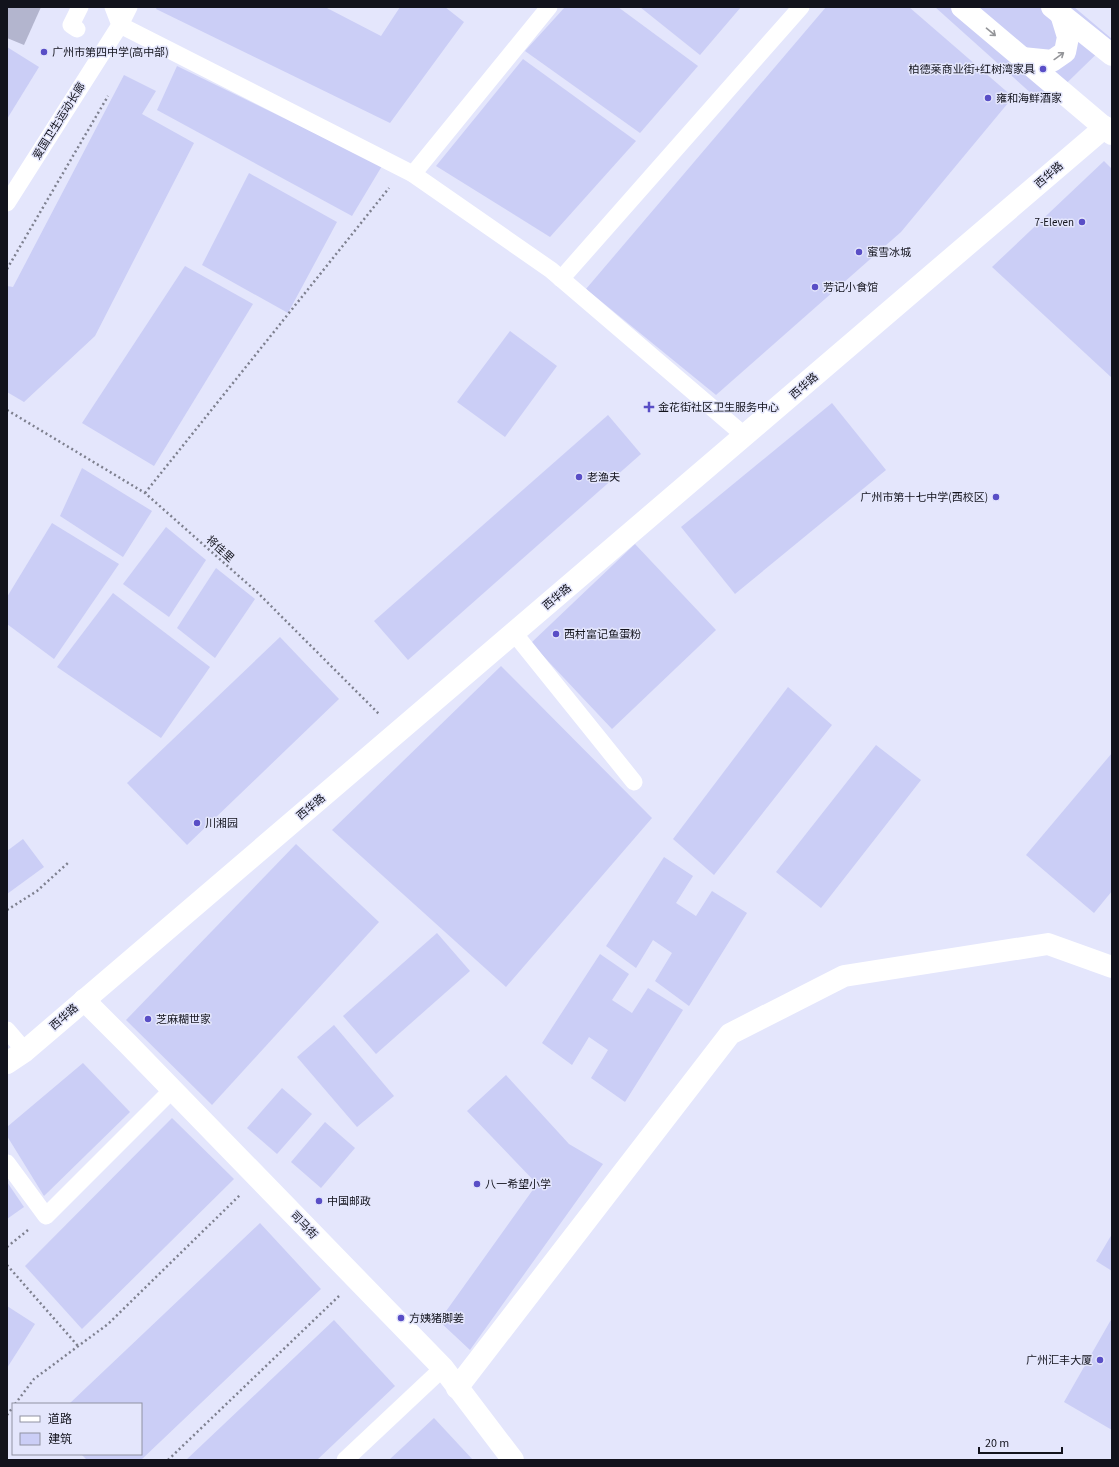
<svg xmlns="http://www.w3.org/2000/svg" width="1119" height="1467" font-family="'Source Sans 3','Noto Sans SC',sans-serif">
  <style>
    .green { fill: #b3b5ce }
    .building { fill: #cbcef6 }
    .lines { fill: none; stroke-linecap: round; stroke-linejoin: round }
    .path { stroke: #7e808f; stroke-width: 2.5; stroke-dasharray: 2 3; stroke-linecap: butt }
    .service { stroke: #fff; stroke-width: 17 }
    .minor { stroke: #fff; stroke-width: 22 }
    .tertiary { stroke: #fff; stroke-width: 22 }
    .primary { stroke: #fff; stroke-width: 22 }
    .oneway { stroke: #949599 }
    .poi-dot { fill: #594ec6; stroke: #e4e6fc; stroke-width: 1.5 }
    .labels { text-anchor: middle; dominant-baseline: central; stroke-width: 3; stroke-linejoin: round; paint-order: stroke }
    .poi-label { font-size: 11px; fill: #12131c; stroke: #e4e6fc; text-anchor: start }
    .street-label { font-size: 11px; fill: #12131c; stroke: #e4e6fc }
  </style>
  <rect width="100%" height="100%" fill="#e4e6fc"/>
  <path class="green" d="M7 7H41L24 45 7 38Z"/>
  <g class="building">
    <path d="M157 7H325L381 36 400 7H445L464 22 390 123 156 9Z"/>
    <path d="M565 7H618L698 66 640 133 525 51Z"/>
    <path d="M640 7H741L700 55Z"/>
    <path d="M826 7H909L1013 97 901 232 716 395 586 289Z"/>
    <path d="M935 7H1074L1112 39 1044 105Z"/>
    <path d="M7 47 39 67 7 119Z"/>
    <path d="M523 59 636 141 550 237 436 166Z"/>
    <path d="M177 66 382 166 352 216 157 110Z"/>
    <path d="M124 75 156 91 142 114 194 143 95 336 24 402 7 392V286L13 287Z"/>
    <path d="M1104 161 1112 169V378L992 267Z"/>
    <path d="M249 173 337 222 288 313 202 265Z"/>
    <path d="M185 266 253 304 154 466 82 423Z"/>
    <path d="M510 331 557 366 505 437 457 402Z"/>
    <path d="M832 403 886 470 735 594 681 527Z"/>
    <path d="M608 415 641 454 408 660 374 621Z"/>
    <path d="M82 468 152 511 123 557 60 516Z"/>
    <path d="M52 523 119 564 54 659 7 624V597Z"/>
    <path d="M166 527 206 560 169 617 123 584Z"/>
    <path d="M635 544 716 630 612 729 531 643Z"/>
    <path d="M216 568 255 599 215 658 177 628Z"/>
    <path d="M113 593 210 667 161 738 57 667Z"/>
    <path d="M280 637 339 699 187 845 127 783Z"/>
    <path d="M501 666 652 818 506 987 332 830Z"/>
    <path d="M788 687 832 725 714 875 673 839Z"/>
    <path d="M876 745 921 780 821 908 776 872Z"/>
    <path d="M1112 753V891L1094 913 1026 855Z"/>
    <path d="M23 839 44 867 7 894V851Z"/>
    <path d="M296 844 379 922 212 1105 126 1020Z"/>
    <path d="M664 857 693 876 676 903 696 916 712 891 747 913 689 1006 655 981 672 953 653 940 636 968 606 946Z"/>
    <path d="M437 933 470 971 376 1054 343 1016Z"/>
    <path d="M600 954 629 974 612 1000 632 1013 648 988 683 1010 625 1102 591 1078 608 1050 589 1037 572 1065 542 1043Z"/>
    <path d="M334 1025 394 1096 357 1127 297 1057Z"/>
    <path d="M83 1063 130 1112 44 1196 7 1136V1127Z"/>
    <path d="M506 1075 569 1144 603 1164 470 1350 439 1321 537 1184 467 1111Z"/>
    <path d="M282 1088 312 1114 277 1154 247 1128Z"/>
    <path d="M172 1118 234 1179 82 1329 25 1266Z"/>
    <path d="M325 1122 355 1148 321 1188 291 1162Z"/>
    <path d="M7 1182 24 1207 7 1219Z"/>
    <path d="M260 1223 321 1289 141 1460H87L81 1454H141V1404H69Z"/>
    <path d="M1112 1234V1271L1096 1261Z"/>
    <path d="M7 1306 35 1324 7 1368Z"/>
    <path d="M1112 1318V1430L1064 1402Z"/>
    <path d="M334 1320 395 1386 317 1460H186Z"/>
    <path d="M434 1418 473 1460H389Z"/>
  </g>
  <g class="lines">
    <g class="path">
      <path d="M7 269 108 96"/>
      <path d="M7 410 145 493 258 593 380 715"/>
      <path d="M145 493 389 188"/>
      <path d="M7 910 37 891 69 862"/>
      <path d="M7 1247 28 1230"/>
      <path d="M7 1265 78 1346"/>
      <path d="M15 1404 34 1379 108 1324 240 1195"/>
      <path d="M7 1415 13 1407"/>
      <path d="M168 1460 339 1296"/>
    </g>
    <g class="service">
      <path d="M113 7 120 25 413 174 551 270 745 436"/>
      <path d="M77 29 71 25 80 7"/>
      <path d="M413 174 549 7"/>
      <path d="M7 203 120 25 129 7"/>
      <path d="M561 279 801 7"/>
      <path d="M514 633 634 782"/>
      <path d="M7 1030 25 1051"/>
      <path d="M7 1163 46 1216 173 1089"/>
      <path d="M345 1460 443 1368"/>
    </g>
    <g class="minor">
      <path d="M84 1000 128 1044 443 1368 513 1460"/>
      <path d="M457 1388 730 1034 844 976 1048 944 1112 967"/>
    </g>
    <g class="tertiary">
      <path d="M1022 58 1052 61 1065 52 1068 37 1061 14"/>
      <path d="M7 1063 25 1051 1105 127"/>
    </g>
    <g class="primary">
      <path d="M962 7 1112 134"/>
      <path d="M1052 7 1112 55"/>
    </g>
  </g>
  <defs><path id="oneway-shaft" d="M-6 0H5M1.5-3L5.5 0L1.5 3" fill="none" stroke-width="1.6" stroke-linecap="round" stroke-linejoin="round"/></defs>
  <g class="oneway">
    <use href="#oneway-shaft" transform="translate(991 32) rotate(40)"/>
    <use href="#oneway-shaft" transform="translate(1059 56) rotate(-36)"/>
  </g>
  <g class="poi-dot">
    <circle cx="44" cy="52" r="4"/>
    <circle cx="1043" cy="69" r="4"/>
    <circle cx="988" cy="98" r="4"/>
    <circle cx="1082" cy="222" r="4"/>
    <circle cx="859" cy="252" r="4"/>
    <circle cx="815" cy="287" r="4"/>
    <path d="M647 401h4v4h4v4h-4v4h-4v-4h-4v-4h4z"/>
    <circle cx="579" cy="477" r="4"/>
    <circle cx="996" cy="497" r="4"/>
    <circle cx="556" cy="634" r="4"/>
    <circle cx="197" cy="823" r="4"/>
    <circle cx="148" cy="1019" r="4"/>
    <circle cx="477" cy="1184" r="4"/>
    <circle cx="319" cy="1201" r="4"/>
    <circle cx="401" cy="1318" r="4"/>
    <circle cx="1100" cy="1360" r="4"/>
  </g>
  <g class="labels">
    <g class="poi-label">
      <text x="52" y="52">广州市第四中学(高中部)</text>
      <text x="1035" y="69" text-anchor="end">柏德莱商业街+红树湾家具</text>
      <text x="996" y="98">雍和海鲜酒家</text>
      <text x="1074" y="222" text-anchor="end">7-Eleven</text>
      <text x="867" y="252">蜜雪冰城</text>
      <text x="823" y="287">芳记小食馆</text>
      <text x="658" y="407">金花街社区卫生服务中心</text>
      <text x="587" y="477">老渔夫</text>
      <text x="988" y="497" text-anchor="end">广州市第十七中学(西校区)</text>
      <text x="564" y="634">西村富记鱼蛋粉</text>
      <text x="205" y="823">川湘园</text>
      <text x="156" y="1019">芝麻糊世家</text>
      <text x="485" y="1184">八一希望小学</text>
      <text x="327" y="1201">中国邮政</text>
      <text x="409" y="1318">方姨猪脚姜</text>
      <text x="1092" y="1360" text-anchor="end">广州汇丰大厦</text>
    </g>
    <g class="street-label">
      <text transform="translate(59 121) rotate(-58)">爱国卫生运动长廊</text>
      <text transform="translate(1049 175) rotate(-41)">西华路</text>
      <text transform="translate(804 386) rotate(-41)">西华路</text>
      <text transform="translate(220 549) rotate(42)">将佳里</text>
      <text transform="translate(557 597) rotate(-40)">西华路</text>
      <text transform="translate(311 807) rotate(-40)">西华路</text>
      <text transform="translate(64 1017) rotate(-41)">西华路</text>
      <text transform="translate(304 1225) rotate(46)">司马街</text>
    </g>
  </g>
  <rect width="1119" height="1467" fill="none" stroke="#12131c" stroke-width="16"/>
  <rect x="12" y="1403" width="130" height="52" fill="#e4e6fc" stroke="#9092a2"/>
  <rect x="20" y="1416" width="20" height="6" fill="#ffffff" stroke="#9092a2"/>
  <text x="48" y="1423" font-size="12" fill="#12131c">道路</text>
  <rect x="20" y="1433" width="20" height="12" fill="#cbcef6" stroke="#9092a2"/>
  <text x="48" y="1443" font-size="12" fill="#12131c">建筑</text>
  <path d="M979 1447v6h83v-6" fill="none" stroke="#12131c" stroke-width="2"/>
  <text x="985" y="1447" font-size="12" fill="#12131c" stroke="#e4e6fc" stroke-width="3" paint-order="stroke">20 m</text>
</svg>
